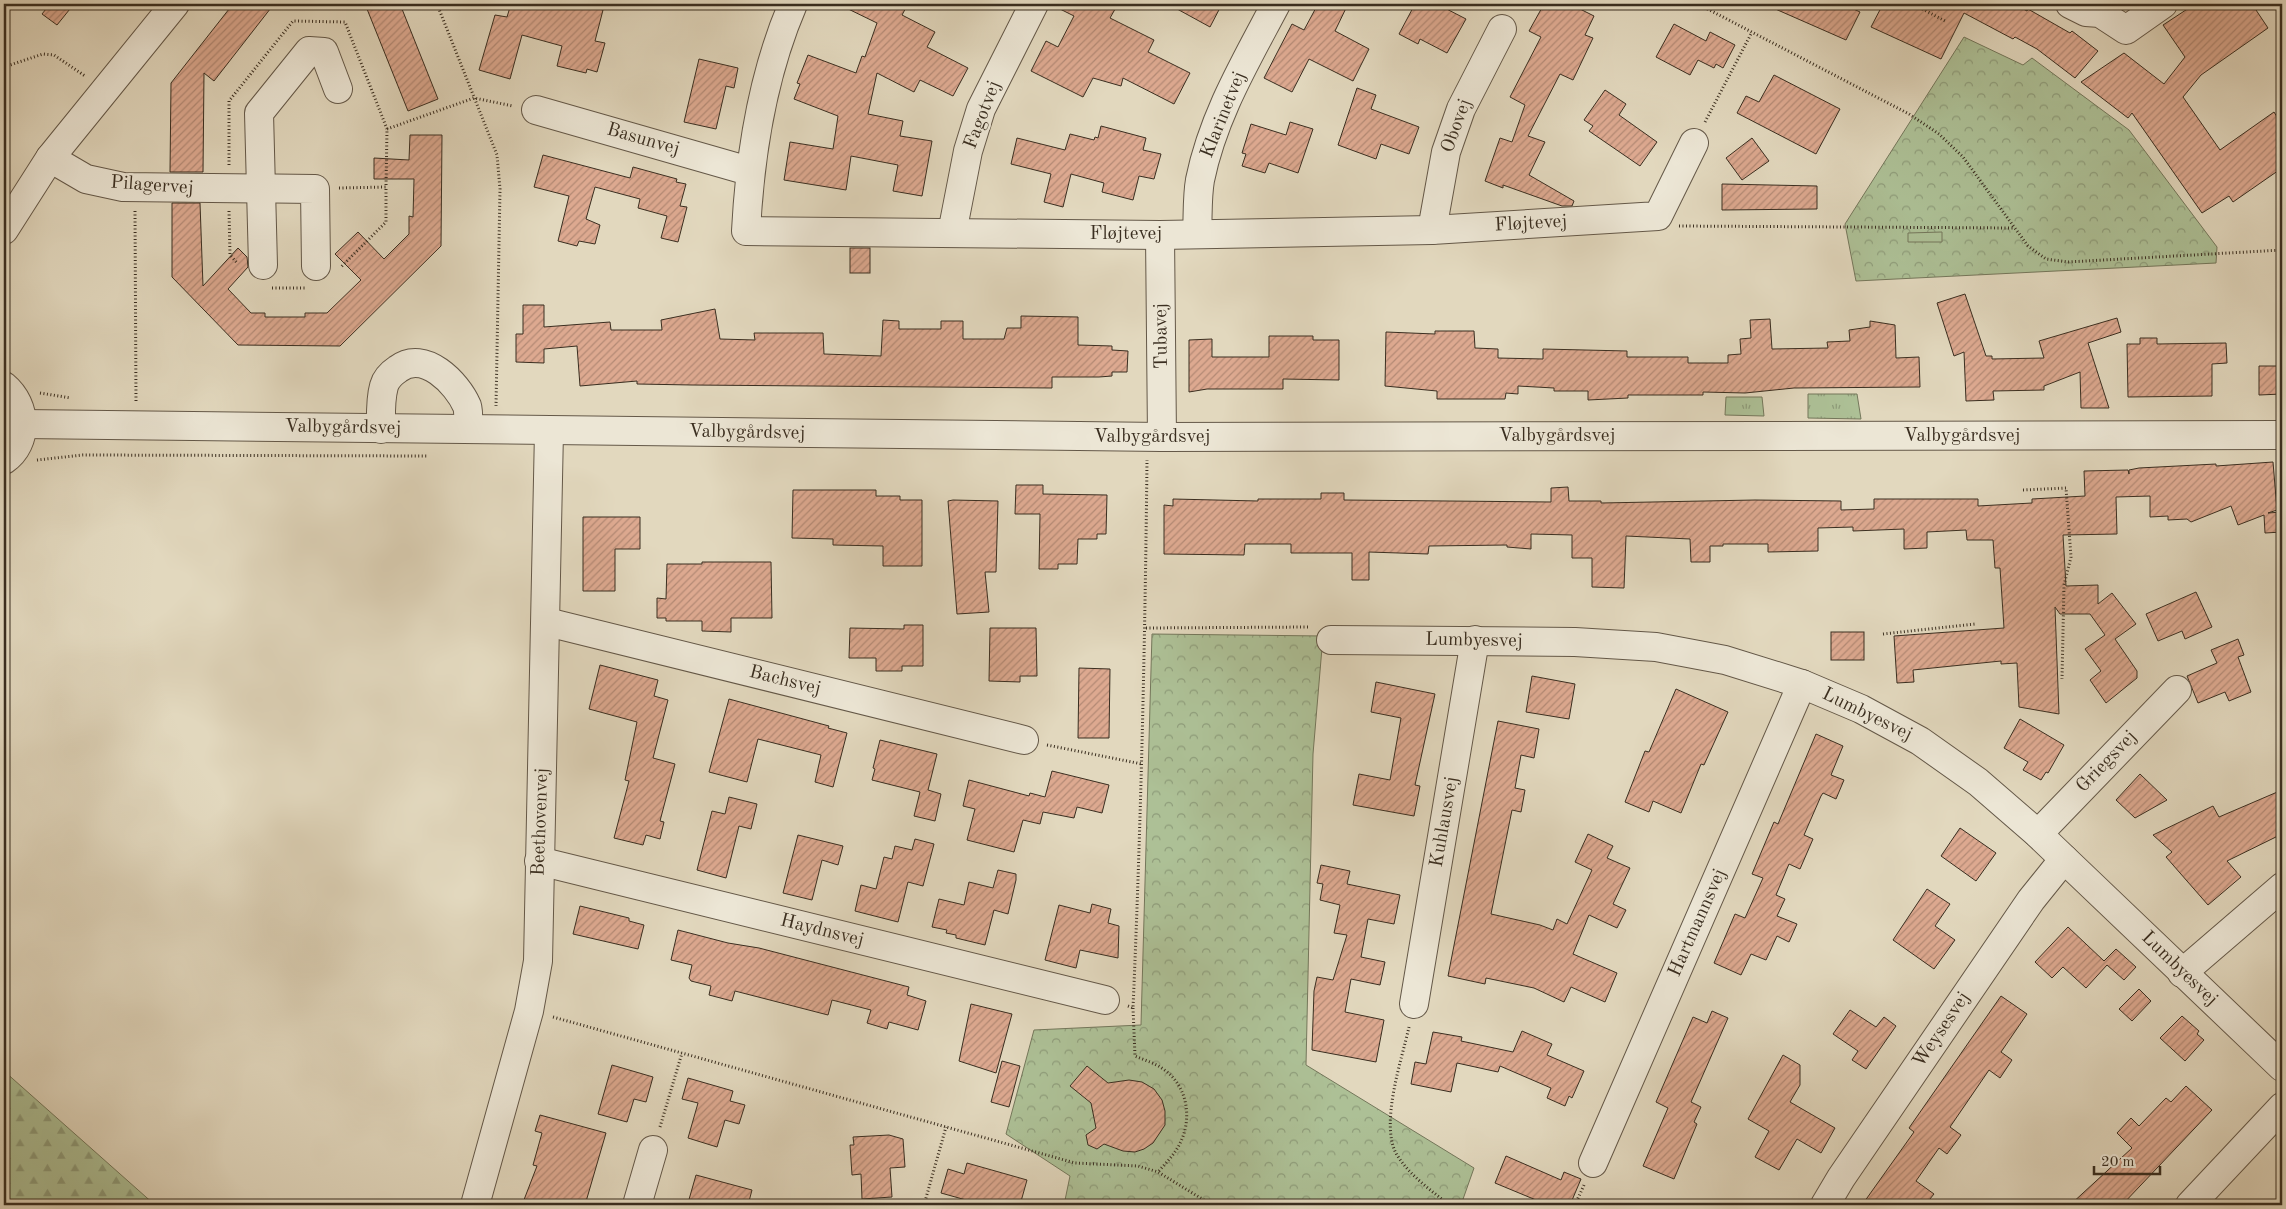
<svg xmlns="http://www.w3.org/2000/svg" width="2286" height="1209" font-family="'Old Standard TT',serif">
  <style>
    .grass { fill: url(#grass-tufts); stroke: #74775b }
    .forest { fill: url(#forest-firs); stroke: #74775b }
    .park { fill: url(#park-crowns); stroke: #74775b }
    .pitch { fill: #adc096; stroke: #74775b }
    .building { fill: url(#building-hatch); stroke: #3a2e20 }
    .lines { fill: none; stroke-linecap: round; stroke-linejoin: round }
    .minor-casing { stroke: #645848; stroke-width: 30 }
    .path { stroke: #3a2e20; stroke-width: 3; stroke-dasharray: 1 2.5; stroke-linecap: butt }
    .minor { stroke: #ece6d5; stroke-width: 28 }
    .labels { text-anchor: middle; dominant-baseline: central; stroke-width: 4.5; stroke-linejoin: round; paint-order: stroke }
    .street-label { font-size: 19px; fill: #3a2e20; stroke: #ece6d5 }
  </style>
  <defs>
    <pattern id="grass-tufts" width="24" height="20" patternUnits="userSpaceOnUse" patternTransform="scale(1.25)"><rect width="24" height="20" fill="#adc096"/><path d="M3 7l-1-3M5 7V3M7 7l1-3M15 17l-1-3M17 17v-4M19 17l1-3" fill="none" stroke="#8e9c7a"/></pattern>
    <pattern id="forest-firs" width="22" height="20" patternUnits="userSpaceOnUse" patternTransform="scale(1.25)"><rect width="22" height="20" fill="#adc096"/><path d="M5 1l3.5 6h-7zM16 11l3.5 6h-7z" fill="#8e9c7a"/></pattern>
    <pattern id="park-crowns" width="20" height="18" patternUnits="userSpaceOnUse" patternTransform="scale(1.25)"><rect width="20" height="18" fill="#adc096"/><path d="M2 6a3 3 0 1 1 6 0M12 15a3 3 0 1 1 6 0" fill="none" stroke="#8e9c7a"/></pattern>
    <pattern id="building-hatch" width="6" height="6" patternUnits="userSpaceOnUse" patternTransform="scale(1.25)"><rect width="6" height="6" fill="#dda990"/><path d="M-1 1l2-2M0 6l6-6M5 7l2-2" fill="none" stroke="#b48a75"/></pattern>
  </defs>
  <rect width="100%" height="100%" fill="#e2d8be"/>
  <filter id="stains"><feTurbulence type="fractalNoise" baseFrequency=".004" numOctaves="4"/><feColorMatrix values="0 0 0 0 .2 0 0 0 0 .09 0 0 0 0 .02 0 0 0 .5 -.17"/></filter>
  <radialGradient id="worn" r=".72"><stop offset=".6" stop-color="#630" stop-opacity="0"/><stop offset="1" stop-color="#630" stop-opacity=".3"/></radialGradient>
  <g class="grass">
    <path d="M1808 394H1857L1861 419 1808 418Z"/>
    <path d="M1726 397H1762L1764 416 1725 415Z"/>
  </g>
  <path class="forest" d="M4 1071 155 1205H4Z"/>
  <g class="park">
    <path d="M1964 37 2023 65 2032 58 2129 130 2217 247 2216 263 1856 281 1845 224Z"/>
    <path d="M1152 634 1323 636 1313 754 1306 1065 1474 1168 1462 1202 1467 1205H1064L1070 1176 1006 1134 1034 1030 1141 1025Z"/>
  </g>
  <path class="pitch" d="M1942 232V242H1908V233Z"/>
  <g class="building">
    <path d="M50 4H74L57 25 42 14Z"/>
    <path d="M233 4H274L214 81 204 73 203 172H170L171 83Z"/>
    <path d="M365 4H400L438 99 408 111Z"/>
    <path d="M511 4H600L599 9 603 10 595 41 605 43 597 72 587 69 586 73 557 66 562 46 522 35 510 79 479 70 495 15 507 17Z"/>
    <path d="M838 4H908L902 15 935 32 927 47 968 68 953 96 920 80 914 92 877 73 868 114 903 121 900 136 932 141 922 196 893 191 898 165 851 156 846 190 784 180 790 142 833 149 838 116 794 99 800 84 797 83 808 55 856 73 862 56 865 57 877 23Z"/>
    <path d="M1050 4H1118L1110 18 1154 40 1148 52 1190 73 1174 104 1123 78 1121 86 1093 78 1083 97 1031 71 1046 41 1058 47 1074 16Z"/>
    <path d="M1168 4H1222L1210 27Z"/>
    <path d="M1318 4H1348L1335 31 1369 49 1353 81 1309 59 1292 92 1264 78 1292 24 1304 30Z"/>
    <path d="M1415 4H1437L1466 19 1447 53 1420 39 1418 44 1399 34Z"/>
    <path d="M1544 4H1570L1594 16 1585 35 1593 38 1573 80 1560 74 1528 136 1545 142 1529 175 1574 201 1572 206H1562L1503 185V188L1485 181 1500 138 1512 142 1525 105 1510 97 1541 37 1529 31Z"/>
    <path d="M1764 4H1843L1860 12 1846 40Z"/>
    <path d="M1883 4H2014L2027 11 2028 9 2070 33 2072 31 2098 51 2075 78 2037 49 2015 37 2013 39 1964 13 1941 59 1871 27Z"/>
    <path d="M2195 4H2252L2268 28 2201 75 2183 97 2220 150 2274 112 2282 125V168L2233 202 2229 196 2202 213 2132 113 2128 118 2081 82 2124 53 2164 84 2185 57 2163 25Z"/>
    <path d="M1674 24 1706 41 1710 32 1735 45 1723 68 1716 64 1714 68 1698 60 1690 75 1656 57Z"/>
    <path d="M699 59 738 68 734 88 726 86 716 129 684 122Z"/>
    <path d="M1774 75 1840 109 1816 154 1737 113 1746 96 1759 102Z"/>
    <path d="M1357 88 1376 95 1371 109 1419 127 1409 154 1381 144 1376 159 1338 145Z"/>
    <path d="M1605 90 1626 104 1619 115 1657 142 1640 166 1589 131 1593 126 1584 120Z"/>
    <path d="M1290 122 1313 129 1298 173 1269 163 1265 173 1242 166 1246 154 1242 153 1251 124 1286 135Z"/>
    <path d="M1101 126 1146 138 1143 150 1161 154 1154 179 1139 176 1133 200 1102 192 1104 183 1071 174 1063 207 1044 202 1051 174 1011 164 1017 138 1065 150 1070 134 1094 140 1095 137 1098 138Z"/>
    <path d="M410 135H442L441 246 340 346 238 345 172 277V203H200L203 286 238 248 247 257 248 267 228 289 251 313H265V317H305V313H327L361 280 335 254 358 232 384 259 409 234V216L413 217 414 179H374V158L409 160Z"/>
    <path d="M1752 138 1769 161 1742 180 1726 158Z"/>
    <path d="M543 155 630 178 633 167 677 179 676 182 686 184 680 206 687 207 678 242 661 238 667 216 638 208 640 199 595 187 586 219 600 225 595 244 579 241 577 246 558 241 569 196 534 187Z"/>
    <path d="M1722 184 1817 186V209L1722 210Z"/>
    <rect x="850" y="248" width="20" height="25"/>
    <path d="M1965 294 1986 356H1992V359L2044 358 2039 341 2117 318 2121 332 2088 343 2109 408H2081L2080 372 2044 386V390L1993 391 1994 400 1966 401 1964 352 1954 356 1937 303Z"/>
    <path d="M523 305H544V327L610 322 611 330H662L661 320 715 309 720 339 755 340 754 333H823L824 354 881 356 883 320 899 321V329H941V321H963V339H1004L1007 328H1021V316L1078 317V345L1112 346V350L1128 351 1127 372H1112V376L1099 377H1052V388L692 385 637 384V381L580 386 577 346 544 349V363L516 362V334H523Z"/>
    <path d="M1770 319 1772 349 1828 348 1827 342 1850 341 1849 330 1870 327V321L1895 325 1896 358 1919 357 1920 387 1794 388 1745 393 1703 392V395H1628V398L1588 400V391H1554V388L1518 386V394L1506 393 1505 399H1437V391L1385 386 1386 332 1435 334V331H1474L1475 348 1498 349V358L1543 359V349L1627 351V357H1688V363H1728V355L1741 354 1740 339 1751 338 1750 320Z"/>
    <path d="M1269 336H1313V340H1339V380L1283 379V389H1207L1189 392V340L1212 339V357H1269Z"/>
    <path d="M2140 338H2157V344L2226 343 2227 363 2212 364V396L2128 397 2127 344H2140Z"/>
    <path d="M2259 366H2282V394L2259 395Z"/>
    <path d="M2273 462 2277 510 2268 513 2282 512V532L2265 533 2264 515 2238 525 2231 506 2191 522 2187 519 2168 520V516L2150 517V496L2116 497 2117 534 2063 535 2066 586 2098 585V604L2112 593 2136 624 2115 639 2137 671V678L2106 703 2090 680 2101 671 2085 649 2105 635 2090 614H2060L2055 607 2059 714 2019 707 2017 663 2001 664V661L1913 670 1914 682 1897 683 1894 636 2004 628 2000 568H1995L1993 540H1967L1966 530 1927 532V548L1904 549V529L1853 531V527L1818 528V551L1768 552V544H1723V546H1710V562H1691L1690 539 1626 536 1624 588 1592 587V558H1572V535L1531 534V549L1507 547V545L1429 546 1428 554 1369 552V580H1352V553H1291V544H1245L1244 555 1164 554V505L1173 506V499L1258 501V499H1321V493H1344V500L1551 502V488L1568 487 1569 501H1601V503L1755 500 1841 501V510L1874 509V499H1978V506L2032 503V499L2085 496 2084 471 2128 470 2129 474V470L2139 468 2216 464V466Z"/>
    <path d="M1016 485H1043V494L1107 495 1106 534H1097V539H1078L1077 564H1058V569H1039L1040 514H1015Z"/>
    <path d="M793 490H876V496H900V500H922V566H883V546L833 545V539L792 538Z"/>
    <path d="M953 500 998 501 996 572H985L989 612 957 614 948 501Z"/>
    <path d="M583 517H640V549H615V591H583Z"/>
    <path d="M702 562H771L772 618H731V632L702 631V621H666V618H657V598L666 599 667 564H702Z"/>
    <path d="M2196 592 2212 627 2185 639 2182 631 2158 641 2146 614Z"/>
    <path d="M904 625H923V666H902V671H876V658H849L850 628 904 629Z"/>
    <path d="M990 628H1036L1037 676H1020V682L989 681Z"/>
    <rect x="1831" y="632" width="33" height="28"/>
    <path d="M2238 639 2244 655 2238 657 2251 692 2229 701 2225 692 2198 703 2187 676 2217 663 2211 650Z"/>
    <path d="M600 665 658 680 654 696 668 700 653 758 675 764 660 821 664 822 660 839 646 835 643 845 614 838 629 781 625 780 637 722 589 709Z"/>
    <path d="M1079 668 1110 669 1109 738H1078Z"/>
    <path d="M1532 676 1575 684 1569 719 1526 712Z"/>
    <path d="M1376 682 1435 694 1415 785 1420 786 1414 816 1353 805 1359 774 1390 780 1401 718 1371 712Z"/>
    <path d="M1676 689 1728 712 1704 765 1701 764 1681 813 1653 801 1649 812 1625 802 1645 751 1649 752Z"/>
    <path d="M729 699 829 726 828 728 847 733 833 787 815 782 821 755 758 739 747 782 709 772Z"/>
    <path d="M2020 719 2064 745 2048 773 2046 772 2041 780 2023 770 2028 762 2004 748Z"/>
    <path d="M1498 721 1539 729 1534 758 1521 755 1515 788 1525 790 1521 812 1512 810 1491 914 1540 925 1553 930 1557 919 1567 924 1592 870 1575 862 1588 834 1613 846 1607 858 1630 868 1613 904 1626 910 1617 928 1589 915 1573 954 1617 973 1605 1002 1571 987 1564 1002 1534 988 1486 978 1485 984 1448 976Z"/>
    <path d="M1816 734 1843 746 1831 775 1844 780 1836 799 1823 793 1821 796 1804 835 1813 839 1800 869 1789 864 1776 895 1785 899 1777 916 1797 924 1789 942 1777 936 1766 960 1751 954 1741 975 1714 963 1735 914 1745 918 1763 878 1752 874 1774 822 1778 824Z"/>
    <path d="M880 740 937 754 928 790 941 794 935 821 914 816 920 792 872 780 875 769 873 768Z"/>
    <path d="M1052 771 1109 785 1102 813 1077 807 1074 818 1043 812 1040 824 1023 820 1014 852 967 840 975 809 963 806 969 780 1029 796 1030 793 1045 797Z"/>
    <path d="M2140 774 2167 800 2135 818 2116 800Z"/>
    <path d="M2282 790V834L2227 861 2241 877 2208 905 2166 857 2172 852 2153 835 2213 806 2219 817Z"/>
    <path d="M729 797 757 804 751 829 739 826 726 878 697 870 712 811 725 814Z"/>
    <path d="M1960 828 1996 853 1976 881 1941 856Z"/>
    <path d="M798 835 843 846 838 865 822 860 812 900 783 893Z"/>
    <path d="M915 839 934 844 923 886 908 882 898 922 855 911 861 885 876 889 884 857 892 859 895 846 912 850Z"/>
    <path d="M1321 865 1350 871 1347 884 1400 895 1394 924 1368 919 1361 957 1385 962 1380 985 1351 979 1345 1012 1384 1020 1376 1062 1312 1050 1314 991 1317 977 1333 980 1347 935 1334 933 1340 905 1320 900 1323 884 1317 883Z"/>
    <path d="M998 870 1016 874V880L1008 914 994 910 985 945 956 938V935L946 933 947 930 932 927 939 899 964 905 969 882 993 888Z"/>
    <path d="M1927 889 1950 904 1935 926 1955 940 1934 969 1893 940Z"/>
    <path d="M1092 904 1111 909 1108 923 1119 926 1118 958 1080 950 1076 968 1045 960 1059 905 1090 913Z"/>
    <path d="M580 906 629 918V921L644 925 638 949 573 934Z"/>
    <path d="M2068 927 2104 961 2116 949 2136 967 2124 980 2107 965 2086 988 2063 967 2052 978 2035 962Z"/>
    <path d="M678 930 728 943 759 948 909 987 907 995 926 1001 918 1030 889 1022 887 1029 867 1023 871 1010 832 1000 828 1015 735 991 732 1001 709 995 711 986 691 981 689 978 692 965 671 960Z"/>
    <path d="M2139 989 2151 1001 2132 1021 2119 1009Z"/>
    <path d="M2001 996 2027 1014 2001 1052 2012 1060 2000 1078 1989 1070 1950 1127 1961 1135 1947 1154 1939 1148 1916 1181 1934 1194 1925 1205H1862L1914 1132 1909 1128Z"/>
    <path d="M971 1004 1012 1014 996 1073 959 1061Z"/>
    <path d="M1850 1010 1876 1027 1884 1017 1896 1026 1866 1069 1852 1060 1858 1051 1833 1034Z"/>
    <path d="M1712 1011 1728 1018 1691 1102 1701 1107 1694 1122 1697 1124 1674 1179 1643 1166 1668 1108 1656 1102 1693 1017 1707 1023Z"/>
    <path d="M2182 1016 2199 1031 2197 1034 2204 1040 2185 1061 2160 1038Z"/>
    <path d="M1522 1031 1552 1044 1547 1055 1584 1071 1572 1098 1569 1096 1565 1106 1547 1098 1551 1088 1500 1066 1498 1072 1457 1063 1451 1092 1411 1084 1415 1062 1426 1064 1433 1032 1462 1037 1461 1041 1513 1052Z"/>
    <path d="M1783 1055 1800 1065V1085L1790 1102 1835 1128 1821 1153 1797 1139 1779 1170 1755 1157 1769 1131 1748 1119Z"/>
    <path d="M1002 1061 1020 1066 1009 1107 991 1102Z"/>
    <path d="M612 1065 653 1077 646 1102 634 1099 627 1122 598 1114Z"/>
    <path d="M1087 1066 1108 1083 1129 1080 1142 1082 1154 1089 1162 1100 1165 1111V1125L1153 1143 1144 1149 1135 1152 1123 1151 1104 1144 1097 1149 1088 1145 1086 1135 1096 1128 1091 1103 1070 1086Z"/>
    <path d="M688 1078 733 1091 730 1101 745 1105 739 1124 725 1120 717 1147 688 1138 698 1103 682 1099Z"/>
    <path d="M2186 1086 2212 1110 2122 1205H2070L2132 1148 2117 1133 2131 1118 2139 1126 2166 1098 2171 1102Z"/>
    <path d="M540 1115 606 1133 585 1205H522L537 1166 533 1165 542 1133 535 1131Z"/>
    <path d="M889 1135 903 1139 905 1167 890 1168 892 1197 862 1199 861 1174 852 1175 850 1145H854L853 1137Z"/>
    <path d="M1506 1156 1561 1180 1564 1172 1581 1179 1570 1205H1548L1495 1183Z"/>
    <path d="M967 1163 1027 1180 1020 1205H984L941 1193 948 1169 964 1174Z"/>
    <path d="M696 1175 752 1190 748 1205H698L688 1203Z"/>
  </g>
  <g class="lines">
    <defs>
      <g id="minor">
        <path d="M793 4C762 76 750 153 746 231L1160 235 1432 230 1658 216 1694 143"/>
        <path d="M2070 4 2086 12 2100 13 2126 30 2163 4"/>
        <path d="M536 110 749 171"/>
        <path d="M50 158 86 179 123 187 315 189 316 266"/>
        <path d="M4 230 50 158 175 4"/>
        <path d="M1432 230 1446 152 1461 109 1502 29"/>
        <path d="M952 233 968 151 981 109 1034 4"/>
        <path d="M1197 234C1198 216 1197 197 1200 180 1213 116 1246 61 1276 4"/>
        <path d="M1160 235 1162 437"/>
        <path d="M263 265 259 113 309 51 324 52 338 89"/>
        <path d="M4 386C27 405 29 443 4 460"/>
        <path d="M23 424 1162 437 2282 435"/>
        <path d="M381 429C381 415 380 400 384 386 386 379 392 373 398 369 424 349 457 383 467 406 469 412 468 422 468 429"/>
        <path d="M547 622 1024 740"/>
        <path d="M1331 640 1575 642 1656 647 1725 660 1802 684 1861 709 1920 741 1978 782 2038 834 2282 1067"/>
        <path d="M2038 834 2177 690"/>
        <path d="M539 861 1105 1000"/>
        <path d="M2182 973 2282 887"/>
        <path d="M1414 1004 1475 640"/>
        <path d="M1593 1163 1802 684"/>
        <path d="M475 1205 529 1011 538 961 549 431"/>
        <path d="M637 1205 653 1150"/>
        <path d="M1825 1205 1841 1178 2031 900 2064 859"/>
        <path d="M2190 1205 2282 1107"/>
      </g>
    </defs>
    <use href="#minor" class="minor-casing"/>
    <g class="path">
      <path d="M437 4 497 155 500 189 496 406"/>
      <path d="M1698 4 1909 114 1939 134 1963 157 2028 246 2046 259 2068 262 2282 250"/>
      <path d="M1913 4 1947 22"/>
      <path d="M4 67 43 54 54 55 85 76"/>
      <path d="M1705 122 1752 32"/>
      <path d="M387 129 474 98 513 106"/>
      <path d="M229 165V101L293 21 345 22 387 129 386 187"/>
      <path d="M339 188 386 187V222L341 267"/>
      <path d="M135 211 136 402"/>
      <path d="M229 211 230 255 238 264"/>
      <path d="M1679 226 2015 228"/>
      <path d="M272 288H305"/>
      <path d="M40 393 71 398"/>
      <path d="M37 460 83 455 428 456"/>
      <path d="M2023 490 2066 488 2071 557 2064 585 2062 679"/>
      <path d="M1146 628 1310 627"/>
      <path d="M1883 634 1975 624"/>
      <path d="M1047 745 1142 764"/>
      <path d="M1128 1006 1133 1008C1141 825 1145 643 1147 460"/>
      <path d="M1133 1008 1135 1056C1144 1060 1155 1063 1163 1069 1189 1086 1193 1122 1178 1147 1173 1156 1165 1164 1158 1172"/>
      <path d="M553 1017 1075 1163 1138 1166 1158 1172 1212 1205"/>
      <path d="M1409 1027C1402 1059 1379 1125 1397 1155 1410 1176 1431 1190 1449 1205"/>
      <path d="M660 1127 682 1053"/>
      <path d="M924 1205 946 1127"/>
      <path d="M1575 1205 1584 1185"/>
      <path d="M2276 1205 2282 1193"/>
    </g>
    <use href="#minor" class="minor"/>
  </g>
  <g class="labels">
    <g class="street-label">
      <text transform="translate(983 115) rotate(-69)">Fagotvej</text>
      <text transform="translate(1224 115) rotate(-68)">Klarinetvej</text>
      <text transform="translate(1457 126) rotate(-70)">Obovej</text>
      <text transform="translate(643 140) rotate(16)">Basunvej</text>
      <text transform="translate(152 186) rotate(4)">Pilagervej</text>
      <text transform="translate(1531 224) rotate(-3)">Fløjtevej</text>
      <text x="1126" y="234">Fløjtevej</text>
      <text transform="translate(1162 336) rotate(-91)">Tubavej</text>
      <text transform="translate(343 428) rotate(1)">Valbygårdsvej</text>
      <text transform="translate(747 433) rotate(1)">Valbygårdsvej</text>
      <text x="1557" y="436">Valbygårdsvej</text>
      <text x="1962" y="436">Valbygårdsvej</text>
      <text x="1152" y="437">Valbygårdsvej</text>
      <text transform="translate(1474 641) rotate(1)">Lumbyesvej</text>
      <text transform="translate(785 681) rotate(14)">Bachsvej</text>
      <text transform="translate(1867 715) rotate(26)">Lumbyesvej</text>
      <text transform="translate(2107 762) rotate(-46)">Griegsvej</text>
      <text transform="translate(541 822) rotate(-88)">Beethovenvej</text>
      <text transform="translate(1445 822) rotate(-80)">Kuhlausvej</text>
      <text transform="translate(1698 923) rotate(-66)">Hartmannsvej</text>
      <text transform="translate(822 931) rotate(14)">Haydnsvej</text>
      <text transform="translate(2179 969) rotate(44)">Lumbyesvej</text>
      <text transform="translate(1942 1030) rotate(-56)">Weysesvej</text>
    </g>
  </g>
  <rect width="2286" height="1209" fill="none" stroke="#e2d8be" stroke-width="20"/>
  <rect x="5" y="5" width="2276" height="1199" fill="none" stroke="#3a2e20" stroke-width="2.5"/>
  <rect x="10" y="10" width="2266" height="1189" fill="none" stroke="#3a2e20"/>
  <path d="M2094 1166v8h66v-8" fill="none" stroke="#3a2e20" stroke-width="2.5"/>
  <text x="2101" y="1166" font-size="15" fill="#3a2e20" stroke="#ece6d5" stroke-width="4" paint-order="stroke">20 m</text>
  <rect width="100%" height="100%" filter="url(#stains)"/>
  <rect width="100%" height="100%" fill="url(#worn)"/>
</svg>
